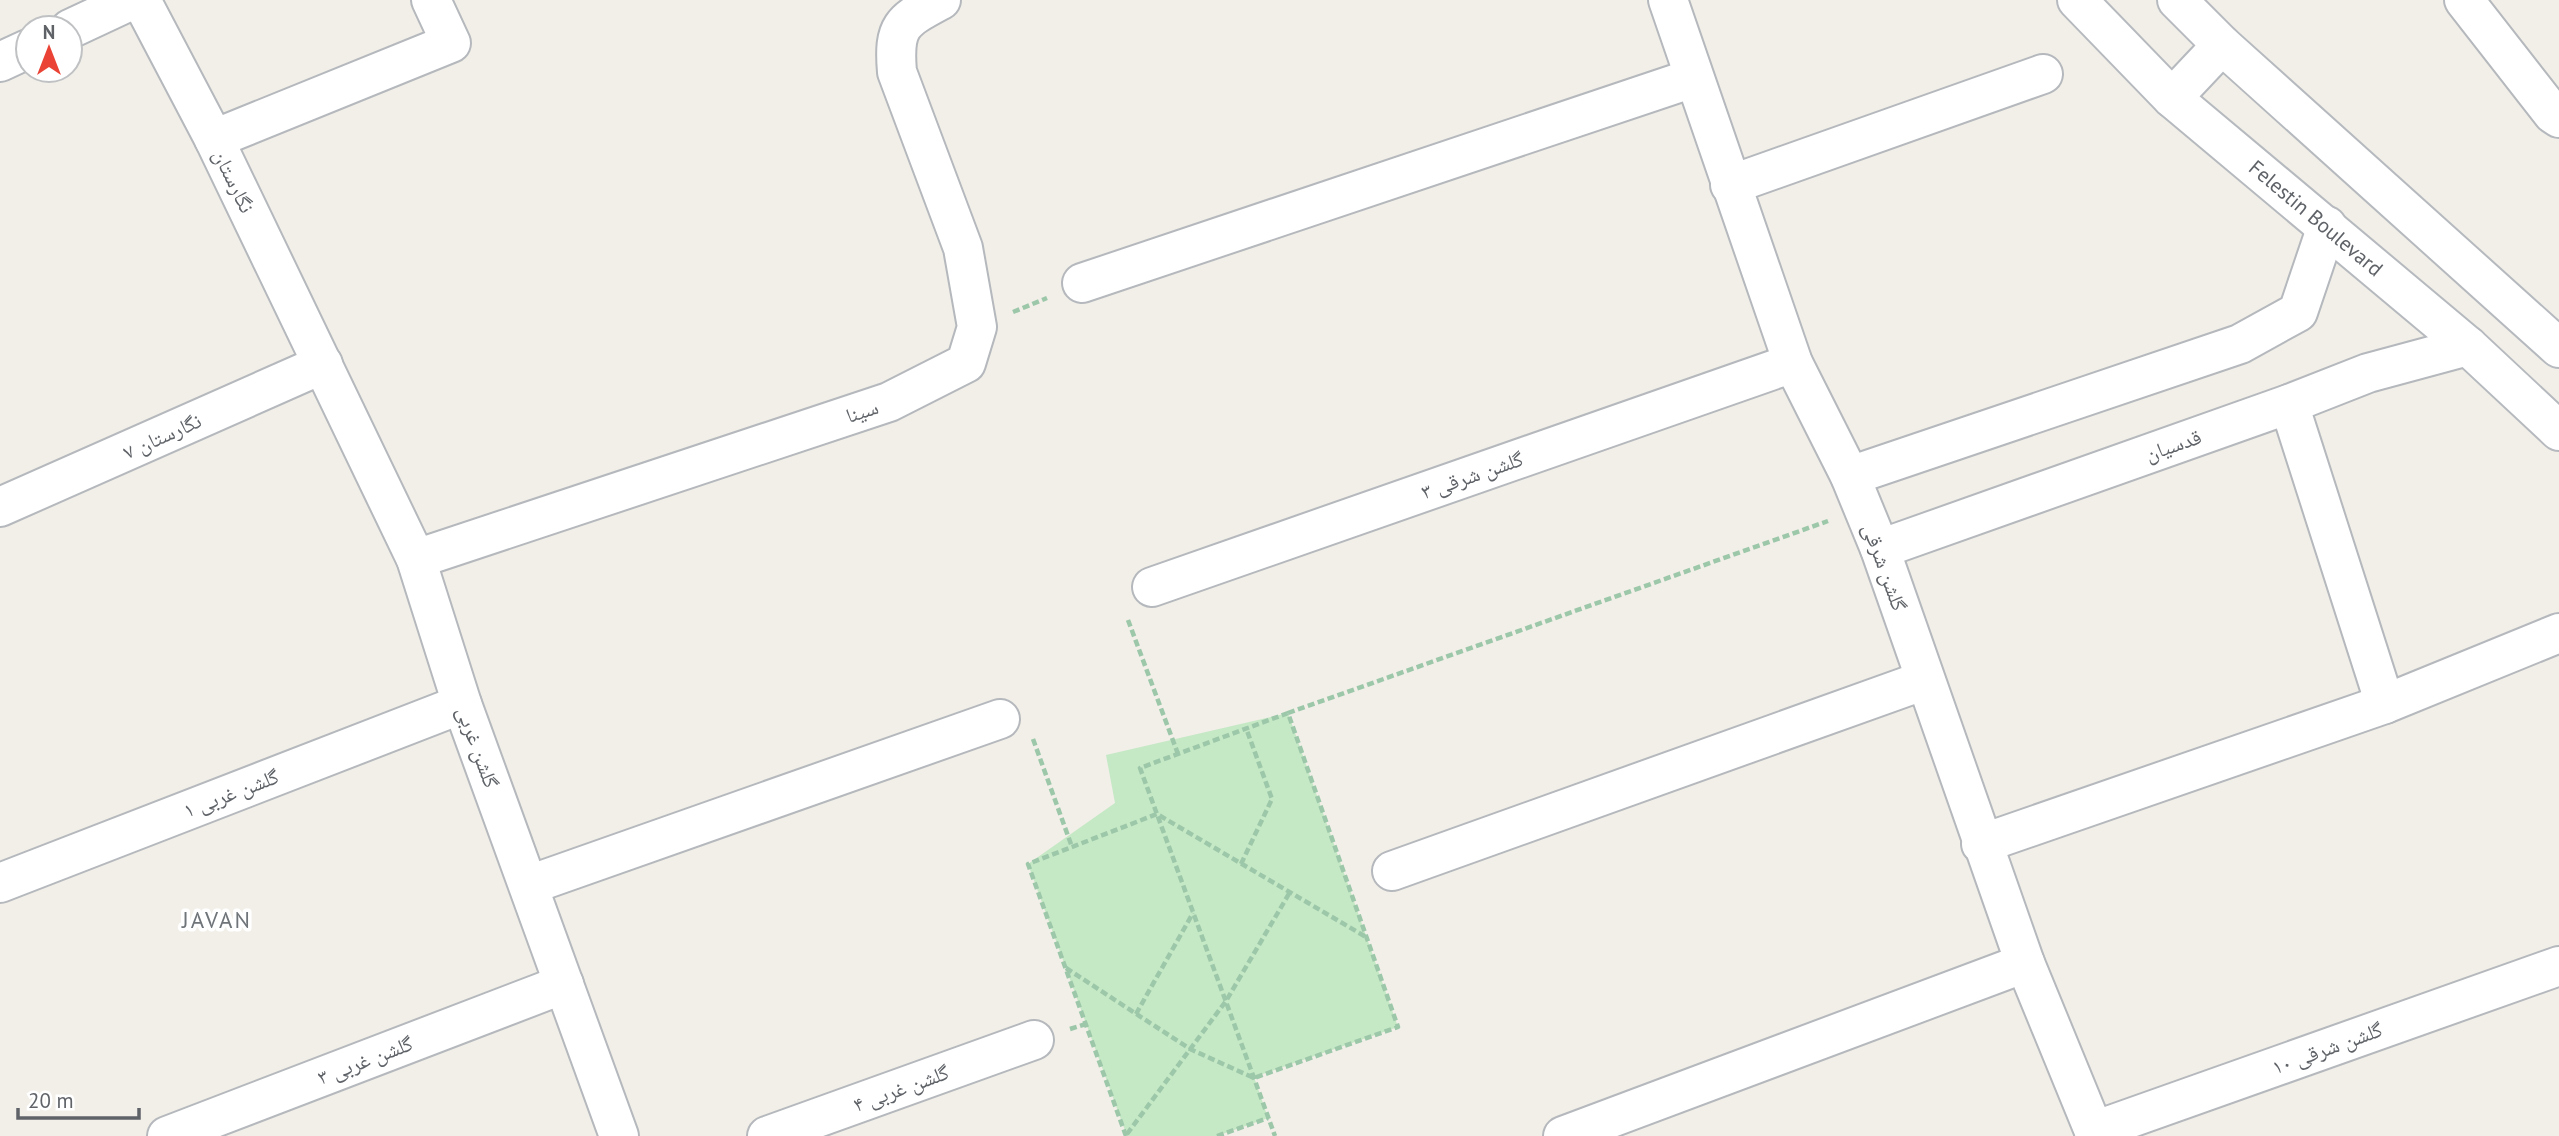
<svg xmlns="http://www.w3.org/2000/svg" width="2559" height="1136" font-family="'PT Sans','Noto Naskh Arabic',sans-serif">
  <style>
    .green { fill: #c5e8c5 }
    .lines { fill: none; stroke-linecap: round; stroke-linejoin: round }
    .minor-casing { stroke: #b5b8bc; stroke-width: 42 }
    .tertiary-casing { stroke: #b5b8bc; stroke-width: 42 }
    .secondary-casing { stroke: #b6babf; stroke-width: 42 }
    .path { stroke: #9cc7a9; stroke-width: 4.5; stroke-dasharray: 7 3.5; stroke-linecap: butt }
    .minor { stroke: #fff; stroke-width: 38 }
    .tertiary { stroke: #fff; stroke-width: 38 }
    .secondary { stroke: #fff; stroke-width: 38 }
    .labels { text-anchor: middle; dominant-baseline: central; stroke-width: 7; stroke-linejoin: round; paint-order: stroke }
    .street-label { font-size: 21px; fill: #5f6368; stroke: #fff }
    .neighbourhood-label { font-size: 23px; letter-spacing: 2px; fill: #70757a; stroke: #fff }
  </style>
  <rect width="100%" height="100%" fill="#f1efe8"/>
  <path class="green" d="M1288 713 1398 1027 1254 1077 1268 1118 1217 1136H1127L1028 864 1115 803 1106 755Z"/>
  <g class="lines">
    <defs>
      <g id="minor">
        <path d="M141 0 214 139 416 559 462 704 619 1136"/>
        <path d="M1668 0 1793 363 1850 476 1880 549 2025 963 2096 1136"/>
        <path d="M70 29 132 0"/>
        <path d="M0 62 28 49"/>
        <path d="M214 139 451 43 431 0"/>
        <path d="M1730 185 2043 74"/>
        <path d="M1082 283 1693 78"/>
        <path d="M2289 404 2385 704"/>
        <path d="M1850 476 2240 344 2298 312 2327 226"/>
        <path d="M0 507 323 364"/>
        <path d="M1880 549 2289 404 2368 373 2468 346"/>
        <path d="M416 559 889 402 966 363 977 327 963 248 897 72C893 25 902 21 941 0"/>
        <path d="M1152 587 1793 363"/>
        <path d="M1981 844 2385 704 2559 633"/>
        <path d="M1392 871 1925 680"/>
        <path d="M0 883 462 704"/>
        <path d="M529 885 1000 719"/>
        <path d="M2094 1131 2559 966"/>
        <path d="M167 1136 564 984"/>
        <path d="M767 1136 1034 1040"/>
        <path d="M1563 1136 2025 963"/>
      </g>
      <path id="tertiary" d="M2464 0 2553 114 2559 118"/>
      <g id="secondary">
        <path d="M2077 0 2172 98 2468 346 2559 431"/>
        <path d="M2177 0 2222 45 2559 348"/>
        <path d="M2172 98 2222 45"/>
      </g>
    </defs>
    <use href="#minor" class="minor-casing"/>
    <use href="#tertiary" class="tertiary-casing"/>
    <use href="#secondary" class="secondary-casing"/>
    <g class="path">
      <path d="M1013 312 1047 298"/>
      <path d="M1128 620 1178 754"/>
      <path d="M1288 713 1828 521"/>
      <path d="M1033 739 1072 847"/>
      <path d="M1241 864 1272 799 1246 728"/>
      <path d="M1066 968 1190 1049 1254 1078 1398 1027 1288 713 1140 768 1254 1078 1275 1136"/>
      <path d="M1136 1014 1193 913"/>
      <path d="M1070 1029 1086 1024"/>
      <path d="M1127 1134 1226 1001 1290 892"/>
      <path d="M1126 1136 1028 864 1157 814 1366 937"/>
      <path d="M1217 1136 1268 1118"/>
    </g>
    <use href="#minor" class="minor"/>
    <use href="#tertiary" class="tertiary"/>
    <use href="#secondary" class="secondary"/>
  </g>
  <g class="labels">
    <g class="street-label">
      <text transform="translate(234 181) rotate(64)">نگارستان</text>
      <text transform="translate(2316 218) rotate(40)">Felestin Boulevard</text>
      <text transform="translate(862 411) rotate(-18)">سینا</text>
      <text transform="translate(162 436) rotate(-24)">نگارستان ۷</text>
      <text transform="translate(2173 445) rotate(-19)">قدسیان</text>
      <text transform="translate(1472 475) rotate(-19)">گلشن شرقی ۳</text>
      <text transform="translate(1885 567) rotate(70)">گلشن شرقی</text>
      <text transform="translate(478 747) rotate(70)">گلشن غربی</text>
      <text transform="translate(231 793) rotate(-21)">گلشن غربی ۱</text>
      <text transform="translate(2327 1048) rotate(-20)">گلشن شرقی ۱۰</text>
      <text transform="translate(365 1060) rotate(-21)">گلشن غربی ۳</text>
      <text transform="translate(901 1088) rotate(-20)">گلشن غربی ۴</text>
    </g>
    <g class="neighbourhood-label">
      <text x="217" y="919">JAVAN</text>
    </g>
  </g>
  <g transform="translate(49 49)"><circle r="33" fill="#ffffff" stroke="#bfc1c3" stroke-width="2"/>
  <path d="M0-5L12 26L0 18L-12 26Z" fill="#ea4335"/>
  <text y="-10" font-size="19" font-weight="bold" text-anchor="middle" fill="#5f6368">N</text>
  </g>
  <path d="M18 1108v10h121v-10" fill="none" stroke="#5f6368" stroke-width="3.5"/>
  <text x="28" y="1108" font-size="21" fill="#5f6368" stroke="#ffffff" stroke-width="5" paint-order="stroke">20 m</text>
</svg>
